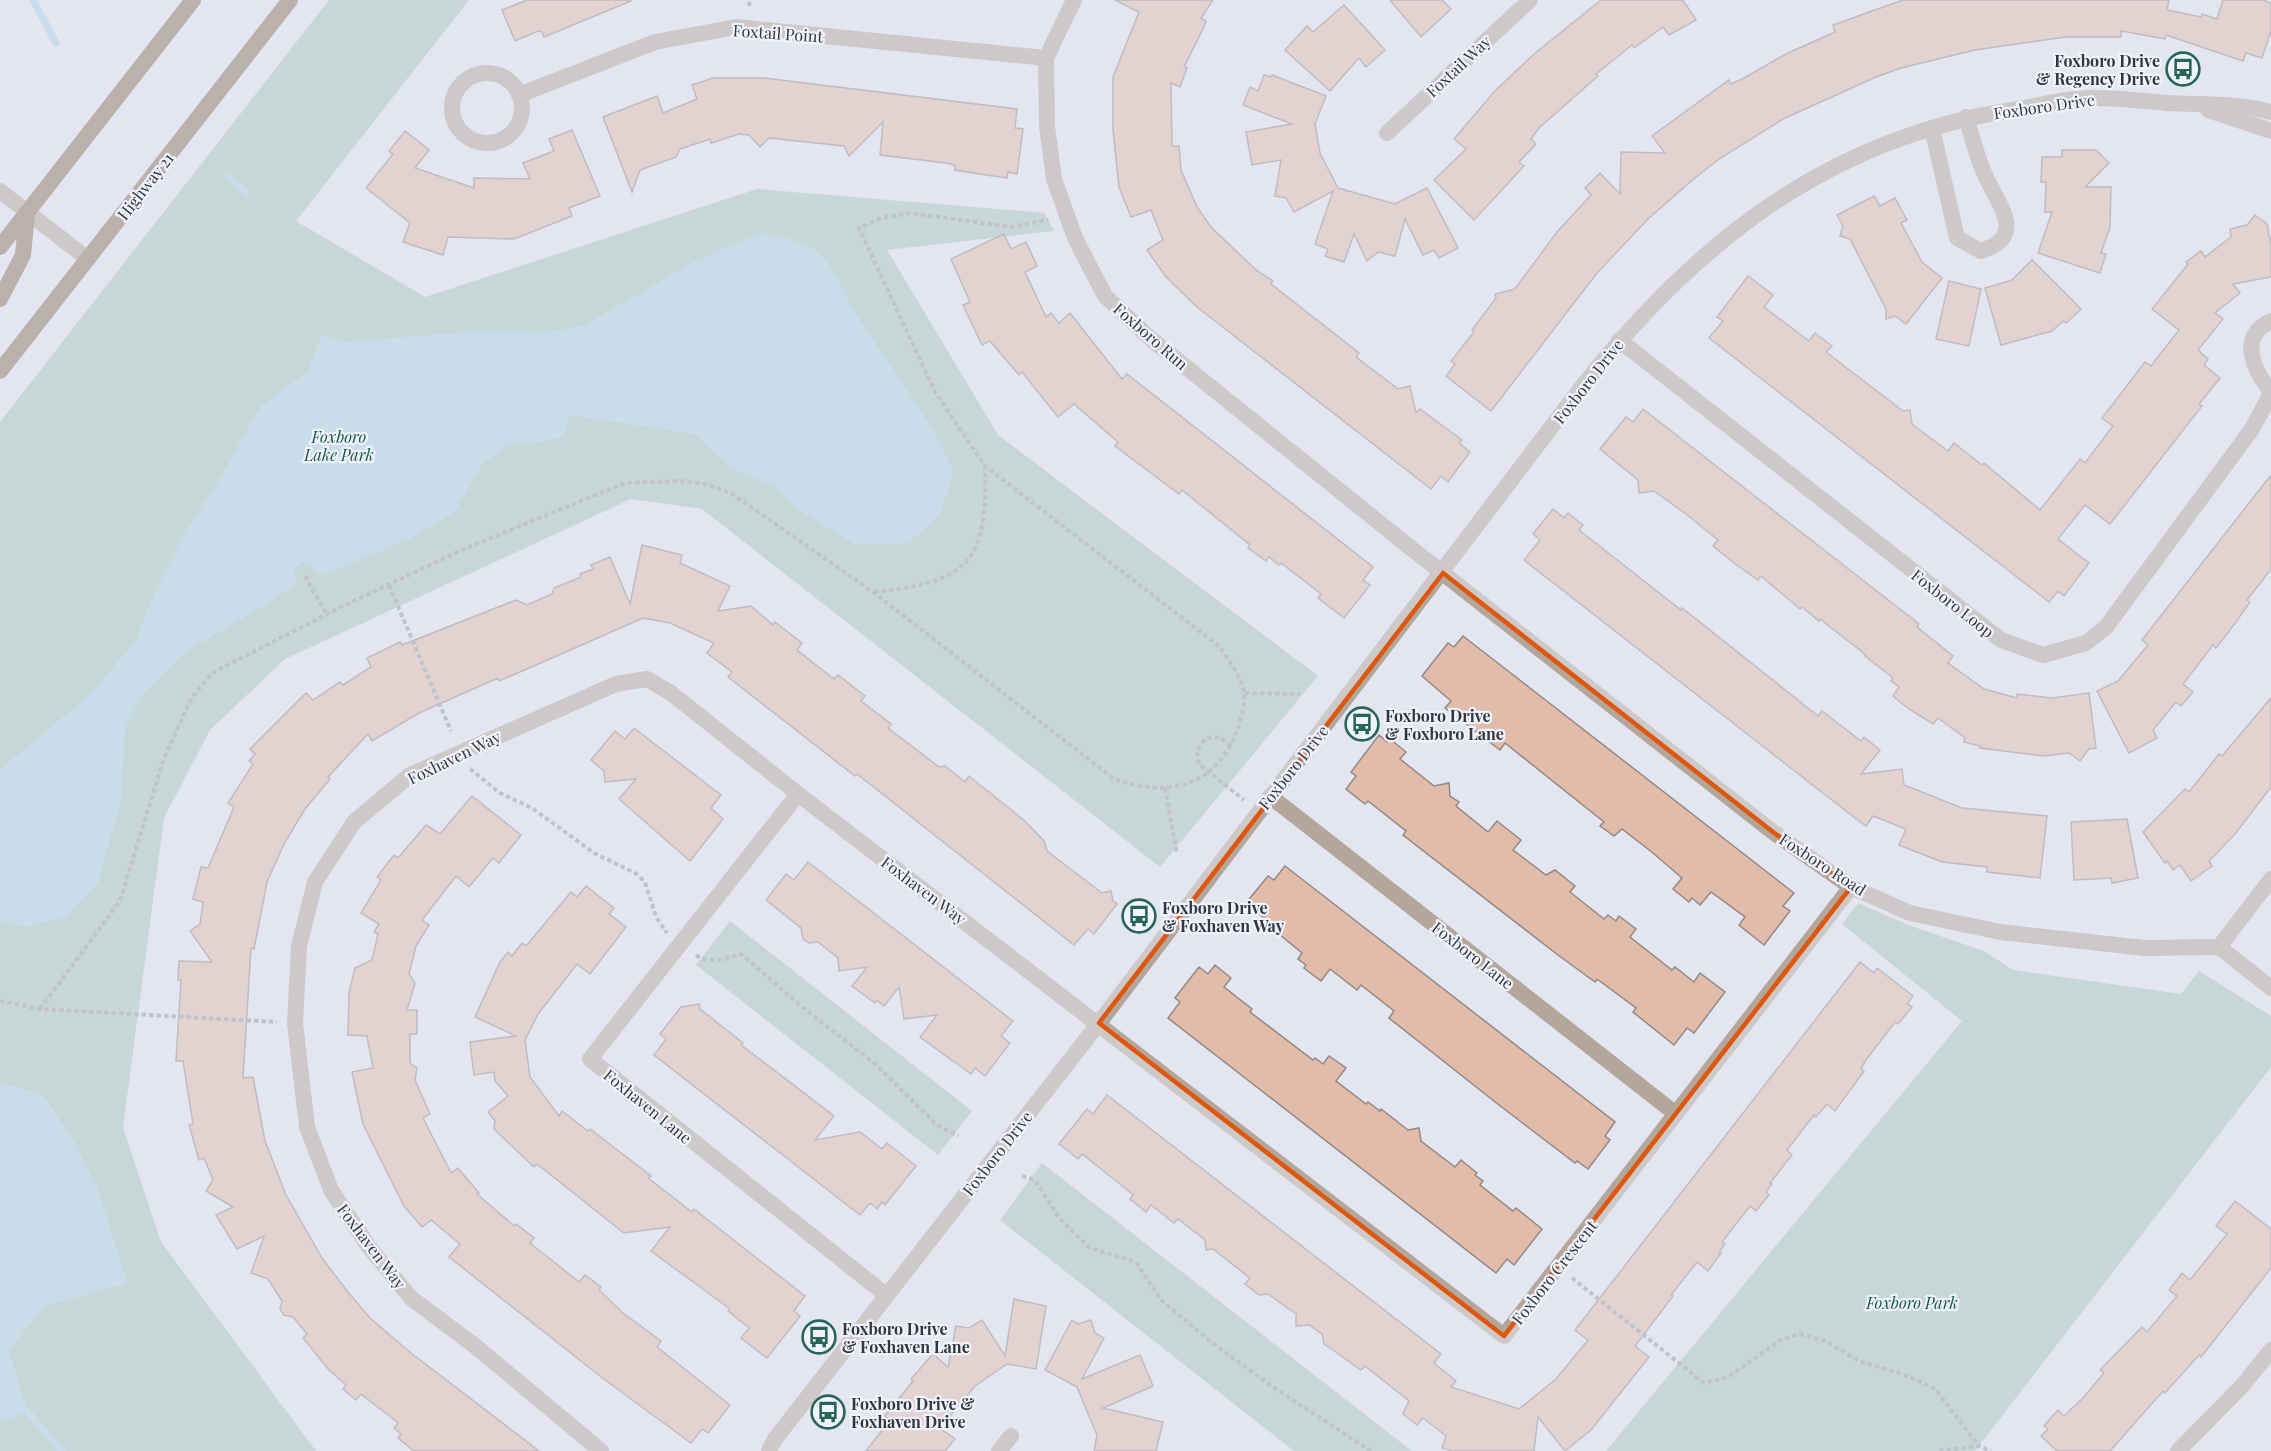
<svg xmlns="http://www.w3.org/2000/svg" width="2271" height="1451" font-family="'Playfair Display',serif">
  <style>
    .green { fill: #a5c4b5 }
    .water { fill: #a8d1e2 }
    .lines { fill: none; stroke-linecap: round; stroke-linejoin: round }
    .stream { stroke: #a8d1e2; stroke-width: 7 }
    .building { fill: #e1bcaa; stroke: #948984; stroke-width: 1.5 }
    .path { stroke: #9698a0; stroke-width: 4; stroke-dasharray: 4.5 3; stroke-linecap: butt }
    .minor { stroke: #b3a69a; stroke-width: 16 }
    .tertiary { stroke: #b3a69a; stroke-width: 16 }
    .primary { stroke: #87715b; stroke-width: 16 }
    .marked { fill: none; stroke: #df570e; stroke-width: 4.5; stroke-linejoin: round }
    .labels { text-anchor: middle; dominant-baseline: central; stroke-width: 4.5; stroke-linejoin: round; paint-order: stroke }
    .street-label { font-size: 16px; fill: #35363a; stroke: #f0f3fd }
    .poi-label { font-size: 16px; font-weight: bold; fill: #35363a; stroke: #f0f3fd; text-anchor: start }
    .park-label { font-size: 16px; font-style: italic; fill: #155a41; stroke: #f0f3fd }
  </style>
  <rect width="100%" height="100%" fill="#e3e5f0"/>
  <g class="green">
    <path d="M329 0H469L296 221 425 297 757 189 1045 213 1054 231 887 250 998 435 1318 676 1160 867 702 509 631 499 285 659 210 730 164 818 123 1127 161 1242 316 1451H0V1423L27 1411 8 1350 46 1305 127 1283 97 1189 74 1143 43 1095 0 1083V422Z"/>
    <path d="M1858 903 1908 925 1984 951 2013 970 2181 994 2199 971 2271 1016V1067L1975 1451H1606L1962 1021 1842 924Z"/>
    <path d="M730 921 972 1111 938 1155 696 965Z"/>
    <path d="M1042 1163 1412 1451H1294L1000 1220Z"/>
  </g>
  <g class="water">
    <path d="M761 232C776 237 800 240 813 249 837 267 842 292 858 317 891 368 929 415 954 472L939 516 908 543 856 545 796 508 775 487 729 467 694 434 570 415 562 437 533 444H508L481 466 455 512 410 539 320 576 312 565 303 562 296 567 293 575 298 583 270 602 185 652 141 696 125 729 121 799 99 881 65 918 24 927 0 920V769L86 698 135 642 152 598 184 533 219 480 261 406 307 372 322 334 344 342 478 331 547 332 583 326 697 260Z"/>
    <path d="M0 1083 43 1095 74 1143 97 1189 127 1283 47 1305 8 1350 27 1411 0 1423Z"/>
  </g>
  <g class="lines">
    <g class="stream">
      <path d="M33 0 56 43"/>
      <path d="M227 175 246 192"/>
      <path d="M27 1411 62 1451"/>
    </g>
  </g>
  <g class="building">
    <path d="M527 0H631V1L544 37 542 32 538 31 515 41 502 10Z"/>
    <path d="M1115 0H1213L1201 18 1206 21 1203 29 1184 67 1187 68 1180 87 1171 83 1172 146H1179L1181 170 1197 207 1211 227 1256 270 1273 281 1271 284 1359 353 1356 357 1398 389 1410 386 1416 413 1420 409 1462 440 1459 443 1470 452 1448 482 1441 476 1431 489 1197 307 1166 277 1147 250 1163 240 1151 210 1131 217 1119 187 1113 130V77L1139 12Z"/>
    <path d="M1390 0H1442L1451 9 1421 37Z"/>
    <path d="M1601 0H1683L1696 20 1669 35 1663 27 1634 48 1632 45 1596 74 1598 76 1539 128 1531 139 1536 144 1519 162 1524 166 1474 220 1434 180 1466 149 1454 139 1494 92 1534 54Z"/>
    <path d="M1903 0H2169L2167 10 2201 17 2202 14 2217 19 2223 0H2263L2271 3V31L2262 58 2246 53 2243 61 2166 35 2165 39 2121 31V37H2066L1975 50 1901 68 1876 77 1783 119 1719 159 1690 182 1648 219 1597 273 1491 411 1446 376 1455 364 1451 361 1474 332 1472 330 1496 298 1495 294 1515 289 1557 232 1591 195 1585 188 1600 173 1620 194 1621 152 1665 153 1652 136 1729 80 1731 84 1744 78 1786 54 1835 32 1833 25Z"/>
    <path d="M1344 5 1385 50 1366 67 1359 58 1330 91 1285 50 1307 26 1313 32Z"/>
    <path d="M1264 75 1271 77 1272 75 1326 96 1315 124 1320 153 1338 188 1395 204 1427 188 1458 248 1439 258 1434 250 1423 255 1405 219 1395 256 1378 252 1367 261 1354 234 1344 262 1325 256 1328 249 1315 244 1333 191 1294 212 1286 198 1275 196 1281 160 1252 165 1246 132 1292 124 1243 105 1250 87 1258 91Z"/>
    <path d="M713 78H764L1017 109 1015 128 1023 129 1017 174 1008 172 1007 178 986 175 955 170V165L946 163 880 155 883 122 849 156 844 146 769 138 760 147 749 135 739 134 711 143 710 139 680 149 676 157 640 170 632 192 603 117 657 96 663 113 697 99 692 85Z"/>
    <path d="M572 130 600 196 569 208 572 216 514 239 448 237 443 255 403 242 410 223 366 188 393 154 389 151 405 131 429 150 415 168 474 188V178L530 179 523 163 554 151 549 139Z"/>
    <path d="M2062 150H2096L2109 163 2085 187H2111L2110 227 2101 253 2106 254 2100 273 2038 253 2052 212H2045L2046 182H2041L2042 157H2062Z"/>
    <path d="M1874 196 1880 206 1895 198 1907 220 1901 223 1922 262 1942 278 1906 324 1895 316 1886 319V309L1850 239 1840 236 1843 226 1837 215Z"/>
    <path d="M2255 215 2267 224 2271 245V277L2233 284 2240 293 2215 313 2223 319 2198 350 2208 359 2204 365 2220 378 2199 404 2202 406 2110 524 2085 505 2058 539 2089 563 2064 596 2058 591 2049 602 1709 338 1723 321 1717 317 1748 276 1773 295 1764 307 1809 341 1815 333 1832 346 1826 352 1903 411 1910 410 1912 424 1948 451 1954 443 1982 465 1984 463 2040 510 2080 459 2085 463 2113 426 2102 418 2145 362 2151 366 2179 330 2152 309 2188 264 2186 262 2201 251 2205 257 2231 237 2230 229 2247 225Z"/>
    <path d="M1004 234 1011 249 1026 242 1037 266 1025 272 1046 317 1051 313 1059 323 1070 313 1122 379 1127 374 1373 567 1363 580 1370 585 1344 618 1318 598 1321 594 1281 563 1279 565 1269 557 1266 561 1248 548 1250 545 1182 490 1179 494 1115 446 1118 442 1074 404 1058 417 1022 372 1019 375 990 341 982 345 963 305 970 302 951 259Z"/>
    <path d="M2032 260 2081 309 2066 323 2063 321 2052 331 2001 345 1985 288 2012 280Z"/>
    <path d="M1949 281 1981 289 1969 346 1936 339Z"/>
    <path d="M1643 409 1919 624 1917 627 1953 656 1948 663 1984 689 2017 698V694L2052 698 2089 693 2096 748 2089 749 2080 761 2069 753 2045 756 1980 748V746L1964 742 1965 738 1938 718 1933 724 1909 709 1893 696 1899 687 1891 681 1893 678 1865 656 1866 655 1820 619 1819 621 1802 607 1800 609 1761 576 1758 580 1738 566 1713 546 1718 540 1686 514 1654 491 1639 493 1638 480 1600 449 1626 417 1633 422Z"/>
    <path d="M2271 475V569L2247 600 2250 602 2236 622 2216 648 2213 645 2183 684 2193 692 2181 706 2176 702 2153 730 2157 738 2129 753 2097 691 2118 681 2148 645 2142 640Z"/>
    <path d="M1553 509 1564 518 1568 513 1583 525 1579 530 1681 610 1682 608 1818 716 1822 711 1861 741 1864 737 1880 750 1861 774 1902 769 1904 785 1962 808 2047 816 2040 878 1987 872V867L1942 862 1899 845 1906 829 1873 816 1866 826 1851 815 1524 560 1540 540 1533 534Z"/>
    <path d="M642 545 682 555 680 563 730 586 718 611 751 606 773 625 775 622 802 643 797 650 834 679 838 675 865 696 861 701 891 724 888 728 939 767 945 766 965 782 969 776 1025 821 1044 841 1047 851 1102 893 1111 891 1113 901 1117 904 1094 934 1088 929 1074 945 857 774 855 776 728 677 732 672 707 653 714 643 670 623 643 618 527 669 499 681 498 678 419 713 372 741 368 734 328 777 330 779 305 809 284 844 267 882 254 949 251 948 243 1078 253 1077 265 1141 286 1195 322 1258 348 1292 370 1318 411 1353 539 1451H414L398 1438 401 1434 394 1428 398 1423 361 1394 356 1400 343 1389 346 1385 329 1370 303 1338 307 1334 293 1317 284 1315 280 1309 282 1301 268 1279 251 1273 264 1236 237 1249 216 1215 233 1207 206 1191 213 1180 204 1158 199 1160 189 1125 193 1124 183 1061H176L181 980H178L179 961 212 962 190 931 200 924 203 902 193 899 201 867 208 868 234 807 228 803 253 764 249 761 255 754 250 749 306 693 313 700 340 682 343 685 371 667 367 658 400 642 402 645 516 600 527 605 552 594 554 588 581 577 580 574 593 569 591 565 610 557 630 604Z"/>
    <path d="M1463 636 1794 893 1783 906 1790 911 1764 945 1739 925 1745 917 1711 892 1700 905 1692 898 1689 902 1673 889 1682 878 1653 853 1622 829 1614 836 1600 826 1604 822 1505 743 1500 750 1445 708 1451 701 1422 676 1448 643 1454 647Z"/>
    <path d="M2271 698V787L2235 834 2209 861 2212 866 2191 881 2180 865 2173 870 2167 861 2165 863 2143 832 2185 789 2189 792 2219 754 2222 756Z"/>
    <path d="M634 728 721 795 711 808 723 819 690 861 619 799 636 779 605 782 604 771 591 760 615 731 625 739Z"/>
    <path d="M1379 735 1387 742 1390 739 1406 752 1400 759 1434 786 1449 783 1450 796 1459 802 1456 806 1488 832 1497 821 1521 840 1513 850 1546 875 1555 870 1575 886 1570 892 1604 919 1608 915 1616 921 1619 916 1636 929 1630 937 1672 970 1675 967 1694 982 1700 973 1725 992 1694 1033 1687 1028 1674 1045 1633 1012 1636 1008 1597 979 1595 982 1558 955 1403 835 1406 831 1368 801 1365 804 1346 789 1356 776 1351 772Z"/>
    <path d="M472 796 521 835 499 863 493 858 469 887 456 876 422 920 429 925 416 946 409 974 415 983 407 1010H417V1034H410V1063L417 1068 415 1080 430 1114 423 1118 451 1173 458 1168 479 1193 477 1194 514 1226 516 1224 534 1238 530 1243 579 1282 585 1275 601 1287 599 1290 623 1313 661 1341 657 1347 730 1405 708 1433 702 1429 691 1443 605 1380 449 1257 460 1244 431 1220 422 1227 404 1206 363 1124 352 1072 373 1068 367 1036 348 1035 349 993 355 968 372 960 378 934 374 932 379 924 361 913 381 880 377 877 394 855 398 858 426 825 440 834Z"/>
    <path d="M2127 819 2138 878 2112 883 2111 878 2074 880 2071 822Z"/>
    <path d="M808 862 1013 1021 1001 1036 1010 1043 985 1076 975 1068 971 1074 920 1037 937 1015 904 1019 899 987 884 1006 877 1000 875 1003 852 986 867 967 839 971 838 958 818 942 809 943 803 939 801 928 766 900 786 874 794 880Z"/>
    <path d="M1285 866 1615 1122 1605 1136 1610 1140 1588 1169 1577 1161 1575 1163 1499 1105 1389 1018 1394 1011 1361 985 1357 990 1330 969 1321 981 1304 968 1306 965 1298 959 1302 953 1274 930 1276 928 1246 903 1268 876 1274 880Z"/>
    <path d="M586 886 614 908 609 914 626 927 590 974 577 964 538 1014 525 1040 530 1077 559 1116 562 1111 588 1131 590 1129 651 1176 648 1178 692 1212 694 1209 805 1296 794 1311 800 1316 767 1358 741 1338 749 1328 728 1311 730 1309 651 1251 670 1227 624 1233 537 1164 534 1167 494 1129 495 1121 488 1112 508 1096 495 1081 494 1072 474 1075 470 1042 516 1036 475 1017 500 962 508 952 512 956 522 943 526 946 571 892 577 897Z"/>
    <path d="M1860 962 1874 973 1877 968 1913 996 1907 1004 1912 1007 1898 1024 1895 1022 1866 1060 1861 1068 1864 1071 1835 1111 1827 1104 1816 1117 1814 1115 1787 1150 1792 1155 1770 1183 1772 1184 1766 1192 1769 1195 1756 1211 1750 1206 1722 1242 1725 1244 1719 1252 1721 1253 1708 1271 1697 1262 1671 1295 1673 1296 1635 1346 1649 1357 1591 1430 1565 1451 1538 1417 1534 1451H1452L1442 1448 1446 1436 1423 1418 1417 1425 1403 1414 1409 1401 1365 1366 1361 1370 1330 1348 1324 1344 1322 1334 1309 1325 1296 1326V1314L1268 1294 1259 1295 1245 1284 1250 1278 1213 1249 1206 1250 1205 1240 1178 1219 1174 1223 1151 1205 1146 1212 1130 1199 1133 1195 1125 1188 1082 1154 1078 1159 1059 1144 1087 1109 1093 1114 1107 1095 1441 1354 1434 1363 1456 1381 1451 1387 1519 1409 1556 1379 1588 1340 1575 1330Z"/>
    <path d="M1215 965 1231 978 1224 987 1252 1009 1250 1012 1313 1060 1315 1058 1323 1064 1329 1056 1346 1068 1336 1081 1366 1104 1368 1102 1380 1111 1381 1109 1408 1130 1419 1128 1421 1141 1455 1167 1461 1160 1477 1173 1475 1175 1483 1181 1480 1185 1513 1211 1516 1208 1542 1229 1514 1265 1507 1259 1496 1273 1168 1018 1180 1002 1175 998 1199 967 1208 974Z"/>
    <path d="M699 1004 700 1009 743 1043 741 1045 834 1116 815 1140 860 1132 882 1149 887 1143 916 1166 885 1205 882 1202 877 1209 870 1203 860 1215 654 1055 666 1039 660 1034 681 1007Z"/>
    <path d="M2235 1201 2271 1229V1268L2201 1357 2199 1355 2165 1393 2163 1391 2110 1451H2057L2041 1436 2048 1429 2044 1426 2058 1410 2064 1416 2082 1399 2104 1373 2100 1370 2142 1327 2147 1332 2177 1296 2169 1290 2182 1273 2190 1280 2227 1234 2216 1226Z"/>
    <path d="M1014 1299 1046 1306 1036 1369 1007 1364 975 1386 940 1428 955 1439 945 1451H866L890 1420 885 1416 913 1381 911 1379 933 1354 948 1367 956 1326 969 1328 982 1320 1005 1356Z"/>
    <path d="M1072 1320 1078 1324 1091 1320 1095 1333 1104 1338 1082 1379 1140 1355 1153 1386 1103 1408 1163 1422 1156 1451H1094L1097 1435 1077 1387 1045 1370Z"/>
  </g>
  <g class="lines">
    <g class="path">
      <path d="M749 6 750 0"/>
      <path d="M305 576 327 615"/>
      <path d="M389 585 451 731"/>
      <path d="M874 592C968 582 988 563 985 467"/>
      <path d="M1245 693 1300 694"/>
      <path d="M1231 746 1220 737 1206 738 1197 750 1199 764 1244 800"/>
      <path d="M470 769 500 793 532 808 594 853 635 873 645 882 656 917 667 933"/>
      <path d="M1165 788 1177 854"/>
      <path d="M696 955C709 965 727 958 741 954L806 1010 874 1063 937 1125 958 1136"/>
      <path d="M0 1001 40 1009 277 1022"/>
      <path d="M40 1009 120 901 164 758 192 697 212 673 347 604 464 549 625 483 680 481 705 484 731 493 873 592 1114 779C1170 798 1217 787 1238 728 1241 718 1246 702 1244 692 1241 676 1229 661 1220 647L985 466 935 392 859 228 881 218 910 213 1011 227 1048 220"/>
      <path d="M1022 1176 1035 1180 1060 1219 1090 1248 1136 1262 1161 1300 1211 1342 1273 1387 1371 1451"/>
      <path d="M1572 1278 1704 1383 1728 1377 1781 1340 1800 1334 1825 1341 1859 1361 1908 1376 1935 1389 1979 1446"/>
      <path d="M1939 1451 1979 1446 1991 1451"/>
    </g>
    <g class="minor">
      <path d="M1074 0 1046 58 1047 126 1054 179 1075 238 1105 296 1151 339 1412 549 1773 832 1851 887 1910 913 2000 932 2144 948 2219 947 2271 988"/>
      <circle cx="487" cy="108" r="35"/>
      <path d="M519 95 655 42 736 27 1046 58"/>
      <path d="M1932 128 1957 238 1981 251C2028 236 1998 205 1985 175 1977 157 1972 136 1966 117"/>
      <path d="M1387 133 1530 0"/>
      <path d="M0 191 88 259"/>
      <path d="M2271 321C2237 336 2254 371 2271 392"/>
      <path d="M1619 340 2001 640 2043 655 2086 643 2106 627 2252 429 2271 393"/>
      <path d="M798 794 590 1059 886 1295"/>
      <path d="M1270 796 1676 1114"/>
      <path d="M2219 947 2271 879"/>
      <path d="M601 1451 475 1346 411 1298 369 1247 331 1190 307 1127 295 1023 299 946 315 882 354 822 410 775 616 684 647 679 671 693 798 794 1504 1336 1851 887"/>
      <path d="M999 1451 1011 1436"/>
      <path d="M2178 1451 2243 1385 2271 1350"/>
    </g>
    <g class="tertiary">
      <path d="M2208 110 2271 131"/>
      <path d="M769 1451 775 1439 1099 1023 1581 388C1697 241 1829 137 2018 109 2043 105 2070 97 2095 98 2119 98 2143 101 2167 103 2203 105 2237 103 2271 112"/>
    </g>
    <g class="primary">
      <path d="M0 247 193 0"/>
      <path d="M0 299 23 255 27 213"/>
      <path d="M0 371 290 0"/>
    </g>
  </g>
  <path d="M0 0H2271V1451H0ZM1443 573 1773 832 1851 887 1504 1336 1099 1023Z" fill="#e3e5f0" fill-opacity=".55" fill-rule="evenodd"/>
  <path class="marked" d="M1443 573 1773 832 1851 887 1504 1336 1099 1023Z"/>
  <defs>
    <symbol id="bus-ring" viewBox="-11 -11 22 22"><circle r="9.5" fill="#f0f3fd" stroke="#276654" stroke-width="1.5"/><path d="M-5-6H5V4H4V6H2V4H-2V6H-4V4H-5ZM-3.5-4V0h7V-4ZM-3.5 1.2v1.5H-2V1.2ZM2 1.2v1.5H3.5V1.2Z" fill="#276654"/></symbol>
  </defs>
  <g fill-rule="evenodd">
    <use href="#bus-ring" x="2164" y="50" width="38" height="38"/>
    <use href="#bus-ring" x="1343" y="705" width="38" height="38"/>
    <use href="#bus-ring" x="1120" y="897" width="38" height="38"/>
    <use href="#bus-ring" x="800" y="1318" width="38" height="38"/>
    <use href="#bus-ring" x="809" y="1393" width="38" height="38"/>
  </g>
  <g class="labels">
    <g class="street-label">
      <text transform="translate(778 33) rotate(4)">Foxtail Point</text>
      <text transform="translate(1458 66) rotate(-43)">Foxtail Way</text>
      <text transform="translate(2044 106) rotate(-8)">Foxboro Drive</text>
      <text transform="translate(145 186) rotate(-52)">Highway 21</text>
      <text transform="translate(1151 336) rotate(41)">Foxboro Run</text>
      <text transform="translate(1588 381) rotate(-52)">Foxboro Drive</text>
      <text transform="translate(1953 603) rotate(38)">Foxboro Loop</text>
      <text transform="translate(454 757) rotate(-26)">Foxhaven Way</text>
      <text transform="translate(1293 767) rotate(-52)">Foxboro Drive</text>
      <text transform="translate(1823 864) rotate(33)">Foxboro Road</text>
      <text transform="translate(924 890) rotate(37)">Foxhaven Way</text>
      <text transform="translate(1473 955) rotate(38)">Foxboro Lane</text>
      <text transform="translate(648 1106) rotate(39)">Foxhaven Lane</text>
      <text transform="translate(997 1153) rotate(-52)">Foxboro Drive</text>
      <text transform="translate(372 1246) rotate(53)">Foxhaven Way</text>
      <text transform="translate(1554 1272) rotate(-52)">Foxboro Crescent</text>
    </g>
    <g class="poi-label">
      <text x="2160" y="60" text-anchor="end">Foxboro Drive<tspan x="2160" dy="18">&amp; Regency Drive</tspan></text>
      <text x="1385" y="715">Foxboro Drive<tspan x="1385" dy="18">&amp; Foxboro Lane</tspan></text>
      <text x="1162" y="907">Foxboro Drive<tspan x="1162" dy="18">&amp; Foxhaven Way</tspan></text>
      <text x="842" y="1328">Foxboro Drive<tspan x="842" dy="18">&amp; Foxhaven Lane</tspan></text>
      <text x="851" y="1403">Foxboro Drive &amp;<tspan x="851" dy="18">Foxhaven Drive</tspan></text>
    </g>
    <g class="park-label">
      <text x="339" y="436">Foxboro<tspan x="339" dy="18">Lake Park</tspan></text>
      <text x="1912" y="1302">Foxboro Park</text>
    </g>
  </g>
</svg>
